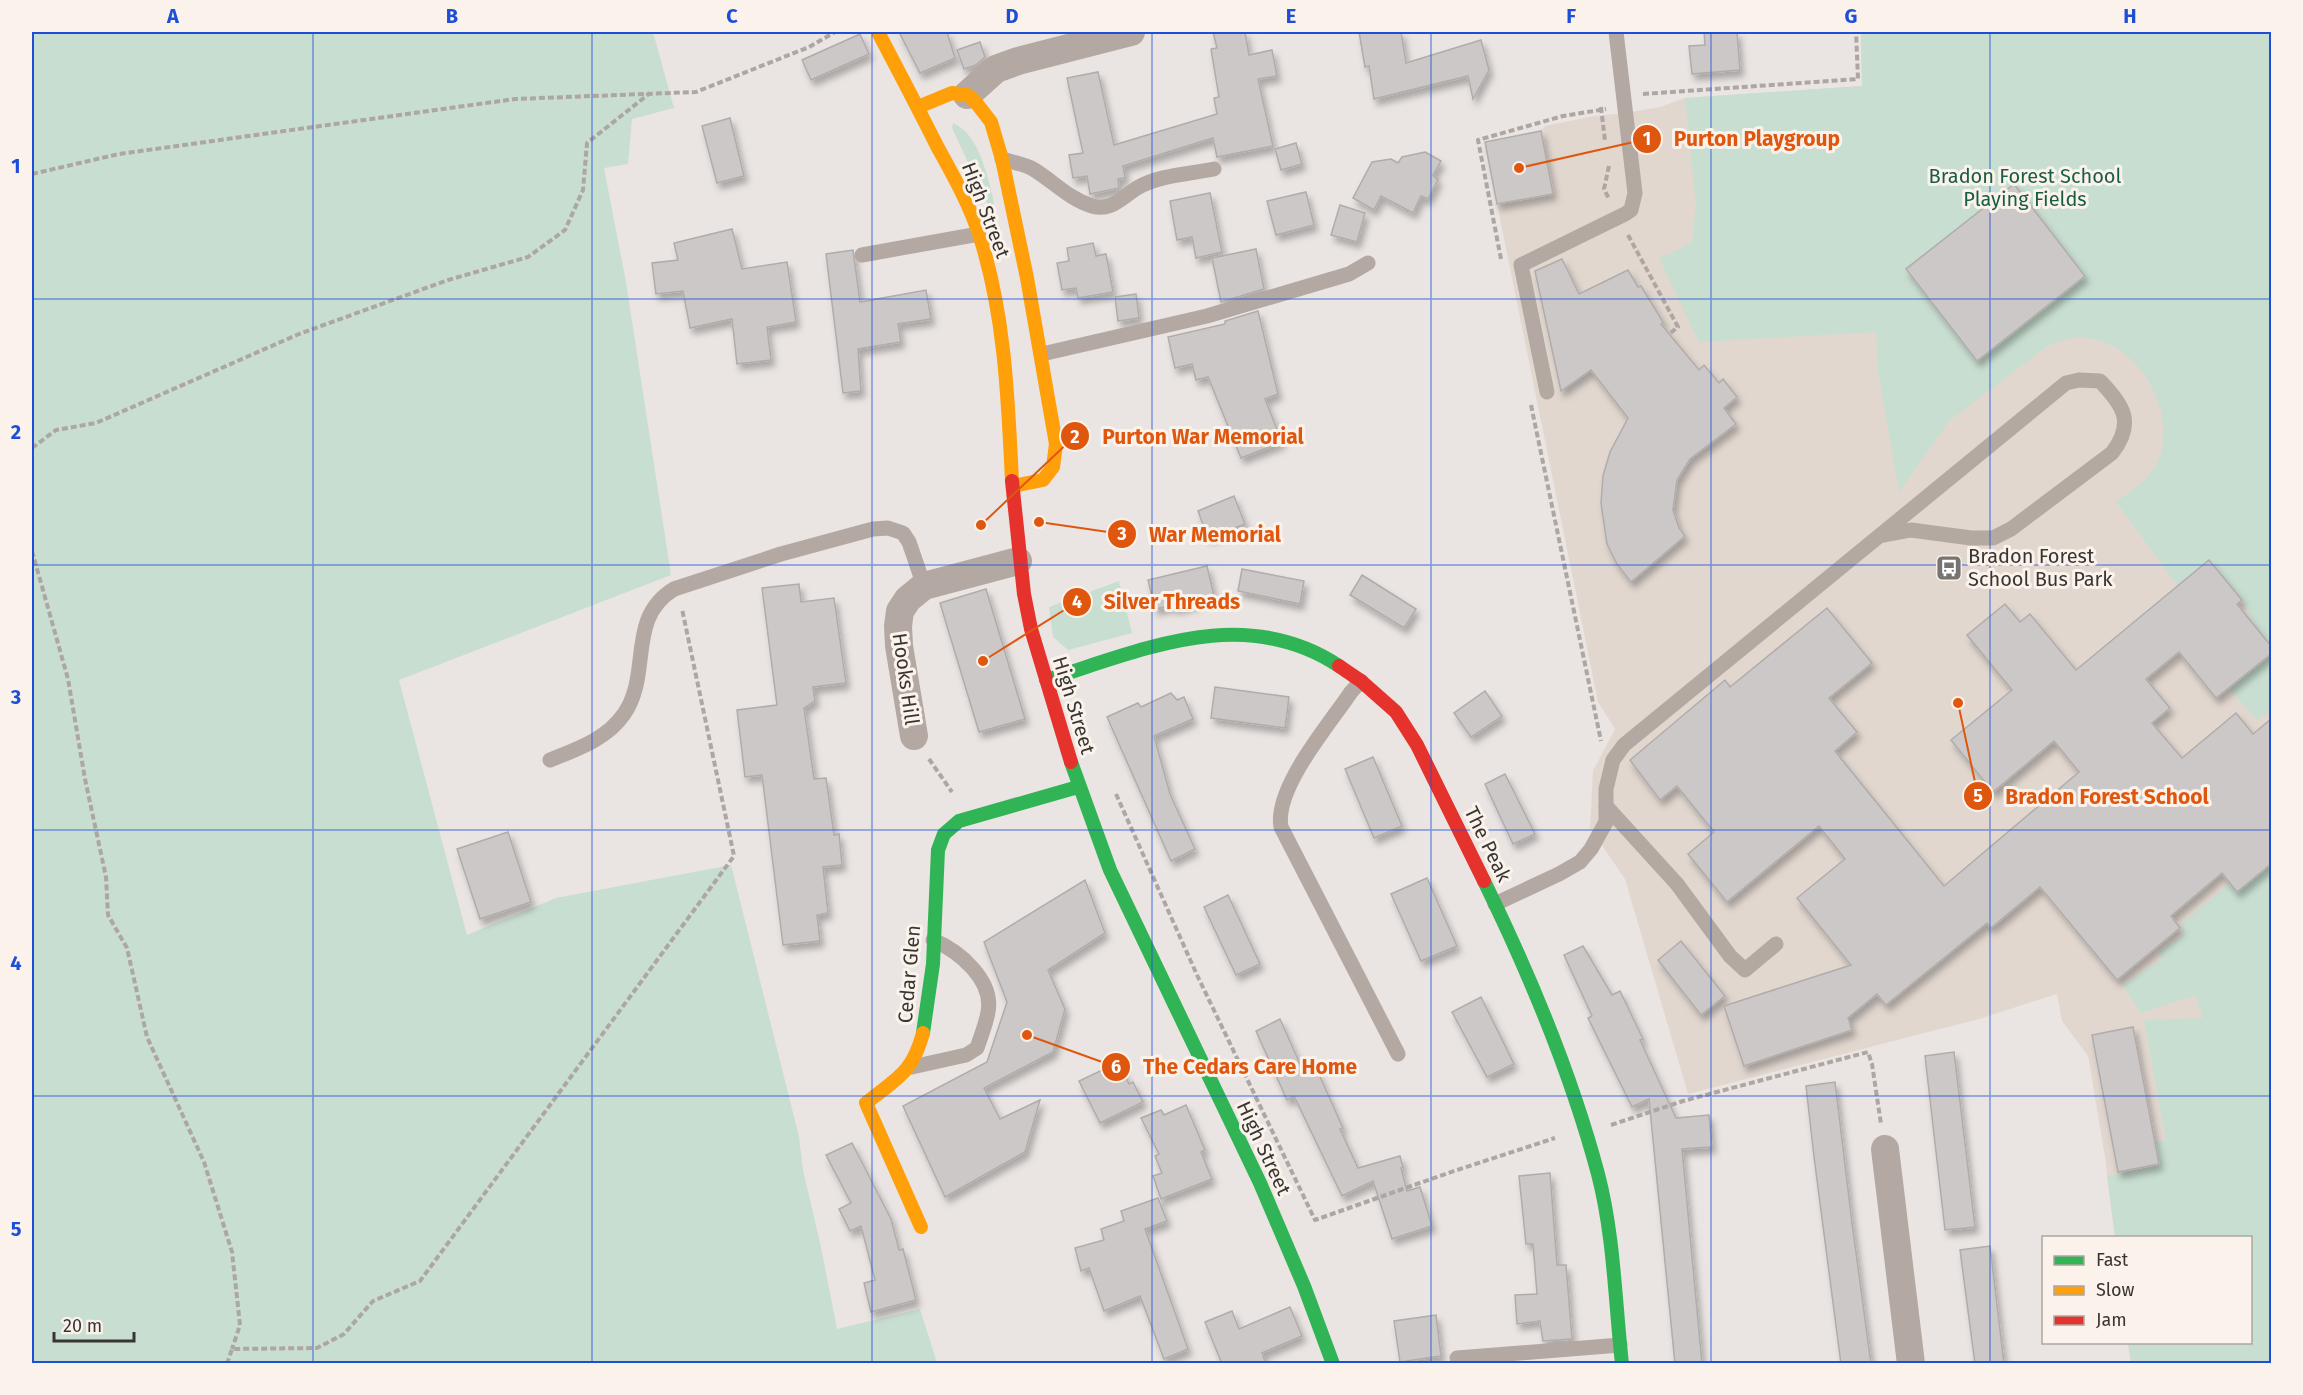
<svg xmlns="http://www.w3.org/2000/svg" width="2303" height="1395" font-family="'Fira Sans',sans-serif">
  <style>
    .built { fill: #e1d7cf }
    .green { fill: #c8ded0 }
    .building { fill: #ccc8c8; stroke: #b0acac; stroke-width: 1.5; filter: url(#shadow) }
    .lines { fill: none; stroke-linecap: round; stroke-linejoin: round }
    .path { stroke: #aea6a2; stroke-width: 4; stroke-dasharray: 6 3; stroke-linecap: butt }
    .lane { stroke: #b4a8a2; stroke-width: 15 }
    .street { stroke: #b4a8a2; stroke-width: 28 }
    .fast { stroke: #30b455; stroke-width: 14 }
    .slow { stroke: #ff9f0a; stroke-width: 14 }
    .jam { stroke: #e5322d; stroke-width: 14 }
    .grid { fill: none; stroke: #1d4ed8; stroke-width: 1.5; stroke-opacity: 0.55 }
    .labels { text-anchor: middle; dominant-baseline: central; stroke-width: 6; stroke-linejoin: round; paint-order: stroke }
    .park-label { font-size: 20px; fill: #185e42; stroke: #fbf3eb }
    .street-label { font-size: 20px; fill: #383532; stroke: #fbf3eb }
    .poi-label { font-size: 20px; fill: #383532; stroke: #fbf3eb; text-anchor: start }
    .leader { fill: none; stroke: #df570e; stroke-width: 2 }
    .callout-dot { fill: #df570e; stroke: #fbf3eb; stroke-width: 2 }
    .mark-label { font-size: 18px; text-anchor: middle; font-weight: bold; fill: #fff }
    .callout-label { font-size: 21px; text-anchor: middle; font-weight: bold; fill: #df570e; stroke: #fbf3eb; stroke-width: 6; stroke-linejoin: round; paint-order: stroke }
    .neatline { fill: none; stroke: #1d4ed8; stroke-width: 2 }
    .grid-label { font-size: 20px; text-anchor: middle; font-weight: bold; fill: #1d4ed8 }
  </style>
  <defs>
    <filter id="shadow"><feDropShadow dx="3.5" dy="6" stdDeviation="3" flood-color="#0004"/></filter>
  </defs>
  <rect width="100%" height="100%" fill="#eae5e2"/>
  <path class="built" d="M1861 32H2271V1363H2131L2128 1343 2250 1342V1238L2115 1237 2105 1157 2088 1056 2062 1021 2057 994 1979 1019 1688 1094 1625 879 1590 828 1593 771 1615 729 1598 702 1497 204 1553 194 1541 131 1545 126 1594 116 1625 113 1660 107 1685 98 1862 86Z"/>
  <g class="green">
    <path d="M32 32H653L674 108 632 119 628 164 604 168 626 282 671 575 399 680 467 935 556 898 731 865 799 1137 803 1170 821 1247 837 1329 920 1309 937 1363H32Z"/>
    <path d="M1861 32H2271V646L2257 628 2242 600 2210 560 2178 586 2116 502C2132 490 2149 480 2158 461 2179 412 2137 338 2082 338 2069 337 2058 342 2046 347L1949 421 1899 492 1878 371 1876 332 1699 342 1659 258 1692 243 1696 204 1685 98 1862 86Z"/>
    <path d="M953 123C983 135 991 192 998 221L996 223 952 128Z"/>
    <path d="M1119 581 1132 633 1068 650 1053 637 1049 607Z"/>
    <path d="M2271 654V714L2269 712 2257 720 2229 688Z"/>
    <path d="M2271 864V1363H2131L2128 1343 2250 1342V1238L2115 1237 2107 1176 2160 1166 2156 1142 2166 1141 2144 1020 2203 1018 2196 995 2141 1013 2123 985 2162 959 2158 953 2183 935 2181 924 2230 883 2238 892Z"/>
  </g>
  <g class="building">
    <path d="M899 32H947L955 58 920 73Z"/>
    <path d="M1213 32H1245L1249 55 1272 50 1277 76 1258 79 1273 146 1217 157 1213 138 1123 166 1125 178 1118 179 1119 188 1090 194 1087 176 1073 178 1069 155 1083 153 1067 78 1098 72 1114 145 1217 114 1214 98 1219 97 1211 49 1217 48Z"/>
    <path d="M1359 32H1401L1406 63 1481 40 1489 70 1473 99 1468 76 1374 99 1369 66 1365 67Z"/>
    <path d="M1704 32H1737L1740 70 1692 74 1689 46 1705 45Z"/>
    <path d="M860 34 869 54 811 80 802 60Z"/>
    <path d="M980 42 985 57 976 65 964 69 957 50Z"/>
    <path d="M730 118 744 176 717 183 702 126Z"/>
    <path d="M1541 131 1553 194 1497 204 1485 142Z"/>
    <path d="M1296 143 1302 164 1281 170 1275 149Z"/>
    <path d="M1425 152 1441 161 1433 175 1438 180 1428 199 1421 196 1413 213 1381 196 1374 210 1353 198 1372 162 1391 159 1398 163 1402 157Z"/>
    <path d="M2014 184 2085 276 1977 361 1906 269Z"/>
    <path d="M1306 192 1314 225 1276 235 1267 201Z"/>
    <path d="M1210 193 1222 252 1196 258 1192 237 1177 240 1170 201Z"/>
    <path d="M1340 205 1365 213 1357 242 1331 235Z"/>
    <path d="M732 229 742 269 787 262 796 322 767 327 771 360 737 364 732 319 690 328 683 291 656 294 652 263 678 260 674 243Z"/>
    <path d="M1093 243 1096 256 1106 254 1113 292 1078 298 1076 288 1062 290 1057 263 1069 261 1067 248Z"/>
    <path d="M1256 249 1264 289 1221 302 1212 258Z"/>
    <path d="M853 250 860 302 926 290 931 319 898 324 901 342 858 349 861 391 843 393 826 254Z"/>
    <path d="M1562 259 1579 294 1628 270 1638 287 1641 286 1663 322 1661 324 1699 370 1704 365 1719 383 1723 379 1737 397 1724 408 1736 424 1690 459 1677 480 1673 510 1679 528 1685 536 1631 582 1617 564 1607 544 1601 503 1603 476 1610 452 1628 418 1591 370 1561 391 1535 271Z"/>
    <path d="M1136 294 1139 318 1118 321 1115 297Z"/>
    <path d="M1258 311 1278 394 1265 399 1282 442 1241 458 1208 377 1196 380 1192 364 1175 368 1168 337 1225 324V321Z"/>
    <path d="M1234 496 1245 524 1208 538 1198 511Z"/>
    <path d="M2209 560 2242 600 2237 604 2271 646V654L2216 698 2179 652 2146 679 2170 708 2152 723 2182 758 2236 713 2253 734 2271 719V864L2237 892 2222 873 2171 916 2180 928 2117 980 2040 887 1991 928 1987 923 1886 1005 1877 994 1848 1018 1852 1030 1744 1066 1724 1006 1851 965 1797 898 1845 859 1819 826 1727 902 1688 854 1714 832 1677 786 1660 800 1630 760 1725 680 1730 687 1827 608 1872 663 1829 698 1857 732 1835 751 1944 886 2079 772 2054 741 1993 792 1951 740 2012 690 1967 635 2005 604 2020 622 2030 614 2076 670Z"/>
    <path d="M1207 566 1214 596 1194 600 1196 603 1175 608 1174 605 1155 609 1148 580Z"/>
    <path d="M1242 569 1304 581 1300 604 1238 591Z"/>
    <path d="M1362 575 1416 609 1404 628 1350 595Z"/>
    <path d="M799 584 801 602 834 598 846 683 813 687 815 701 804 708 814 779 826 778 834 835 839 834 842 865 823 867 828 913 817 915 820 941 783 945 762 775 745 777 737 710 777 705 762 588Z"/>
    <path d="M986 589 1025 719 979 732 940 603Z"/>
    <path d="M1215 687 1289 697 1285 728 1211 718Z"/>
    <path d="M1485 691 1502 716 1471 737 1454 713Z"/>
    <path d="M1171 693 1177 700 1184 697 1193 719 1154 736 1170 794 1195 849 1171 861 1107 717 1138 703 1141 707Z"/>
    <path d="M1373 757 1402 826 1374 838 1345 769Z"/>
    <path d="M1505 774 1535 834 1513 844 1485 784Z"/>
    <path d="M508 832 531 902 480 919 457 849Z"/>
    <path d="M1427 878 1457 946 1421 961 1391 894Z"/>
    <path d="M1085 880 1105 933 1048 970 1065 1009 1053 1052 984 1088 1000 1119 1040 1100 1025 1152 945 1197 903 1106 987 1062 1007 1002 984 942Z"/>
    <path d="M1228 895 1260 964 1236 975 1204 907Z"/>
    <path d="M1681 941 1725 996 1701 1015 1658 960Z"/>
    <path d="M1583 946 1612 995 1620 991 1643 1039 1640 1040 1676 1118 1709 1115 1712 1147 1682 1149 1702 1364H1675L1649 1099 1632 1107 1588 1018 1592 1016 1564 955Z"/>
    <path d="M1481 997 1514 1064 1487 1077 1452 1012Z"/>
    <path d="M1280 1019 1305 1075 1317 1070 1343 1128 1340 1129 1358 1168 1400 1156 1403 1167 1401 1168 1407 1191 1420 1187 1432 1226 1392 1239 1373 1181 1342 1196 1294 1096 1287 1100 1256 1031Z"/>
    <path d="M2133 1027 2159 1164 2118 1172 2092 1035Z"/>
    <path d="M1954 1052 1975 1227 1945 1230 1925 1056Z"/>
    <path d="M1119 1062 1129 1084 1133 1082 1143 1102 1100 1123 1079 1081Z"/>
    <path d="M1835 1082 1852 1223 1871 1364H1841L1814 1157 1806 1086Z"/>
    <path d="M1186 1105 1205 1150 1201 1152 1212 1179 1161 1199 1153 1176 1162 1173 1155 1156 1159 1154 1141 1118 1161 1110 1164 1115Z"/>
    <path d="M852 1143 891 1219 899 1250 903 1249 916 1300 871 1312 864 1283 875 1280 861 1226 850 1231 839 1209 851 1203 826 1155Z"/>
    <path d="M1550 1173 1557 1265H1566L1572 1339 1543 1341 1540 1321 1517 1324 1515 1295 1537 1294 1533 1244H1526L1519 1176Z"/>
    <path d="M1158 1198 1167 1221 1145 1229 1188 1349 1164 1359 1140 1296 1104 1311 1089 1268 1081 1271 1075 1248 1104 1240 1101 1229 1124 1221 1121 1211Z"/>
    <path d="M1990 1246 2004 1364H1975L1960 1250Z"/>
    <path d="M1290 1307 1302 1336 1262 1353 1266 1364H1222L1205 1322 1232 1311 1239 1329Z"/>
    <path d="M1436 1315 1441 1356 1400 1362 1394 1321Z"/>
  </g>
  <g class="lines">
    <g class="path">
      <path d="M1643 94 1858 79 1856 32"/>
      <path d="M1601 107 1605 141"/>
      <path d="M1609 166 1604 189 1609 199"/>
      <path d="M32 174 119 154 515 99 696 92 809 47 835 32"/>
      <path d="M1628 235 1678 327 1669 334"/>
      <path d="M1501 259 1478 140 1563 116 1606 109"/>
      <path d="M1531 405 1601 741"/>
      <path d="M32 448 56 430 96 423 299 334 448 280 528 257 565 230 583 190 587 143 650 93"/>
      <path d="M32 551 68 679 85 779 106 877 108 915 127 948 147 1037 204 1162 232 1252 240 1325 232 1349"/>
      <path d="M929 759 952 792"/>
      <path d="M1116 794 1197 975 1315 1220 1448 1173 1555 1138"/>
      <path d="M1611 1125 1683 1101 1868 1052 1872 1064 1881 1124"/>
      <path d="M227 1364 232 1349 317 1348 344 1334 373 1301 420 1281 734 856 682 609"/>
    </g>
    <g class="lane">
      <path d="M1002 159C1012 162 1024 164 1033 169 1053 181 1069 199 1092 206 1111 212 1122 197 1137 188 1158 175 1190 174 1214 169"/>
      <path d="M862 255 979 234"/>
      <path d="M1042 354 1207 316 1349 274 1368 263"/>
      <path d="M1547 392 1521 265 1625 214 1631 210 1635 193 1616 32"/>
      <path d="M1361 681 1351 692C1329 725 1274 788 1281 827L1398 1054"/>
      <path d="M550 760C577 749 607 739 624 714 652 674 626 618 674 589L781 554 873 529 888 528 903 533 909 542 924 586"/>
      <path d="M1606 806 1677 884 1730 956 1745 970 1776 944"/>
      <path d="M1495 904 1559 874 1580 862 1591 849 1606 822V789L1613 760 1624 745 2066 383 2079 380 2100 381C2124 406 2135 423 2112 453L2011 529 1993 538H1971L1911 530 1879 536"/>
      <path d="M912 1067 966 1055 977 1048C981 1036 986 1024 988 1012 994 980 959 951 933 940"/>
      <path d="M1457 1358 1620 1345"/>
    </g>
    <g class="street">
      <path d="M967 95 996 69 1018 61 1131 32"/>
      <path d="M914 736 899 646 898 626 900 611 908 599 924 586 1018 561"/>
      <path d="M1885 1149 1911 1364"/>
    </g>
    <g class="fast">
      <path d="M1046 680C1143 650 1244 603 1339 666"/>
      <path d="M1071 762 1110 870 1260 1183 1304 1286 1333 1364"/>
      <path d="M1484 881C1530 975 1571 1073 1598 1174 1614 1235 1615 1301 1622 1364"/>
      <path d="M923 1033 933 964 938 850 944 834 959 821 1078 787"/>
    </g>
    <g class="slow">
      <path d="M878 32C898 70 918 108 937 146 953 175 970 205 980 237 1005 316 1008 399 1012 481"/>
      <path d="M918 107 952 93 967 95 974 100 991 122 1002 159 1027 278 1056 444 1053 467 1043 480 1013 486"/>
      <path d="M921 1227 866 1103C897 1078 912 1074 923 1033"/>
    </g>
    <g class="jam">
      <path d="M1012 481 1024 594 1031 629 1071 762"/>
      <path d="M1339 666 1361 681 1396 712 1417 745 1484 881"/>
    </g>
  </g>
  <path class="grid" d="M313 32V1364M592 32V1364M872 32V1364M1152 32V1364M1431 32V1364M1711 32V1364M1990 32V1364M32 299H2272M32 565H2272M32 830H2272M32 1096H2272"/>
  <defs>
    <symbol id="bus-square" viewBox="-11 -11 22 22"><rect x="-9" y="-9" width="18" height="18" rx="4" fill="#767370" stroke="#fbf3eb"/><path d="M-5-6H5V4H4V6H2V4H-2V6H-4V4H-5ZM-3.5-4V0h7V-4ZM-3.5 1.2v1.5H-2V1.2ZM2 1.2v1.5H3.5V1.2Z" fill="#fff"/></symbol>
  </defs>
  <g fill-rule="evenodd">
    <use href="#bus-square" x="1934" y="553" width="30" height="30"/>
  </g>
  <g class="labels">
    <g class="park-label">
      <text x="2025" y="176">Bradon Forest School<tspan x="2025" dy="23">Playing Fields</tspan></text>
    </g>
    <g class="street-label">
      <text transform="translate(986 210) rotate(69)">High Street</text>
      <text transform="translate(906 679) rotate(82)">Hooks Hill</text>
      <text transform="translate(1074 705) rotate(73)">High Street</text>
      <text transform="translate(1488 844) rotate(64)">The Peak</text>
      <text transform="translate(909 974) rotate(-85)">Cedar Glen</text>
      <text transform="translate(1264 1148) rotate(65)">High Street</text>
    </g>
    <g class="poi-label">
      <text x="1968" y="556">Bradon Forest<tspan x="1968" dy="23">School Bus Park</tspan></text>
    </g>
  </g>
  <path class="leader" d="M1519 168L1647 139M981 525L1075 436M1039 522L1122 534M983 661L1077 602M1958 703L1978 796M1027 1035L1116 1067"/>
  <g class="callout-dot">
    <circle cx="1519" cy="168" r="6"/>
    <circle cx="981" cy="525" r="6"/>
    <circle cx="1039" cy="522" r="6"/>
    <circle cx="983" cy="661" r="6"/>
    <circle cx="1958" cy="703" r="6"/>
    <circle cx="1027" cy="1035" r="6"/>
    <circle cx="1647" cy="139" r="15"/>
    <circle cx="1075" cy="436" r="15"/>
    <circle cx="1122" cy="534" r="15"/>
    <circle cx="1077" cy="602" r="15"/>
    <circle cx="1978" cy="796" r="15"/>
    <circle cx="1116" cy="1067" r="15"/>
  </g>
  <g class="mark-label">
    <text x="1647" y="145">1</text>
    <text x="1075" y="443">2</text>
    <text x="1122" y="540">3</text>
    <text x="1077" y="608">4</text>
    <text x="1978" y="802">5</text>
    <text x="1116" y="1073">6</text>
  </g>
  <g class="callout-label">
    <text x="1757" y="146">Purton Playgroup</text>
    <text x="1203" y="444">Purton War Memorial</text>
    <text x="1215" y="542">War Memorial</text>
    <text x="1172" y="609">Silver Threads</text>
    <text x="2107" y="804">Bradon Forest School</text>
    <text x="1250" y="1074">The Cedars Care Home</text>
  </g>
  <rect width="2303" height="1395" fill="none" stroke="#fbf3eb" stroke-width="66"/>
  <rect x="2042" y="1236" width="210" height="108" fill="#fbf3eb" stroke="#ada7a1" stroke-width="1.5"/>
  <rect x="2054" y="1256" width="30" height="9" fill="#30b455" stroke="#ada7a1" stroke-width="1.5"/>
  <text x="2096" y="1266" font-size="18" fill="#383532">Fast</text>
  <rect x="2054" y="1286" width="30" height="9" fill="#ff9f0a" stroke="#ada7a1" stroke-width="1.5"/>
  <text x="2096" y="1296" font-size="18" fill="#383532">Slow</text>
  <rect x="2054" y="1316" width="30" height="9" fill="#e5322d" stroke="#ada7a1" stroke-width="1.5"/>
  <text x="2096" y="1326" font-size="18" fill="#383532">Jam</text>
  <path d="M54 1332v9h80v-9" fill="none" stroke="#383532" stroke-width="3"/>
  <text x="63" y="1332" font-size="18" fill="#383532" stroke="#fbf3eb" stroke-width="4.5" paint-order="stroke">20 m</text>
  <rect x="33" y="33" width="2237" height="1329" class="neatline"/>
  <g class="grid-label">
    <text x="173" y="23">A</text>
    <text x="452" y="23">B</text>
    <text x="732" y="23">C</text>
    <text x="1012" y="23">D</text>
    <text x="1291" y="23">E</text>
    <text x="1571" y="23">F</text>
    <text x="1851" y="23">G</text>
    <text x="2130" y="23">H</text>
    <text x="16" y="173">1</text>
    <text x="16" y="439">2</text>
    <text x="16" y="704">3</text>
    <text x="16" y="970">4</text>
    <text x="16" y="1236">5</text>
  </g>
</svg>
